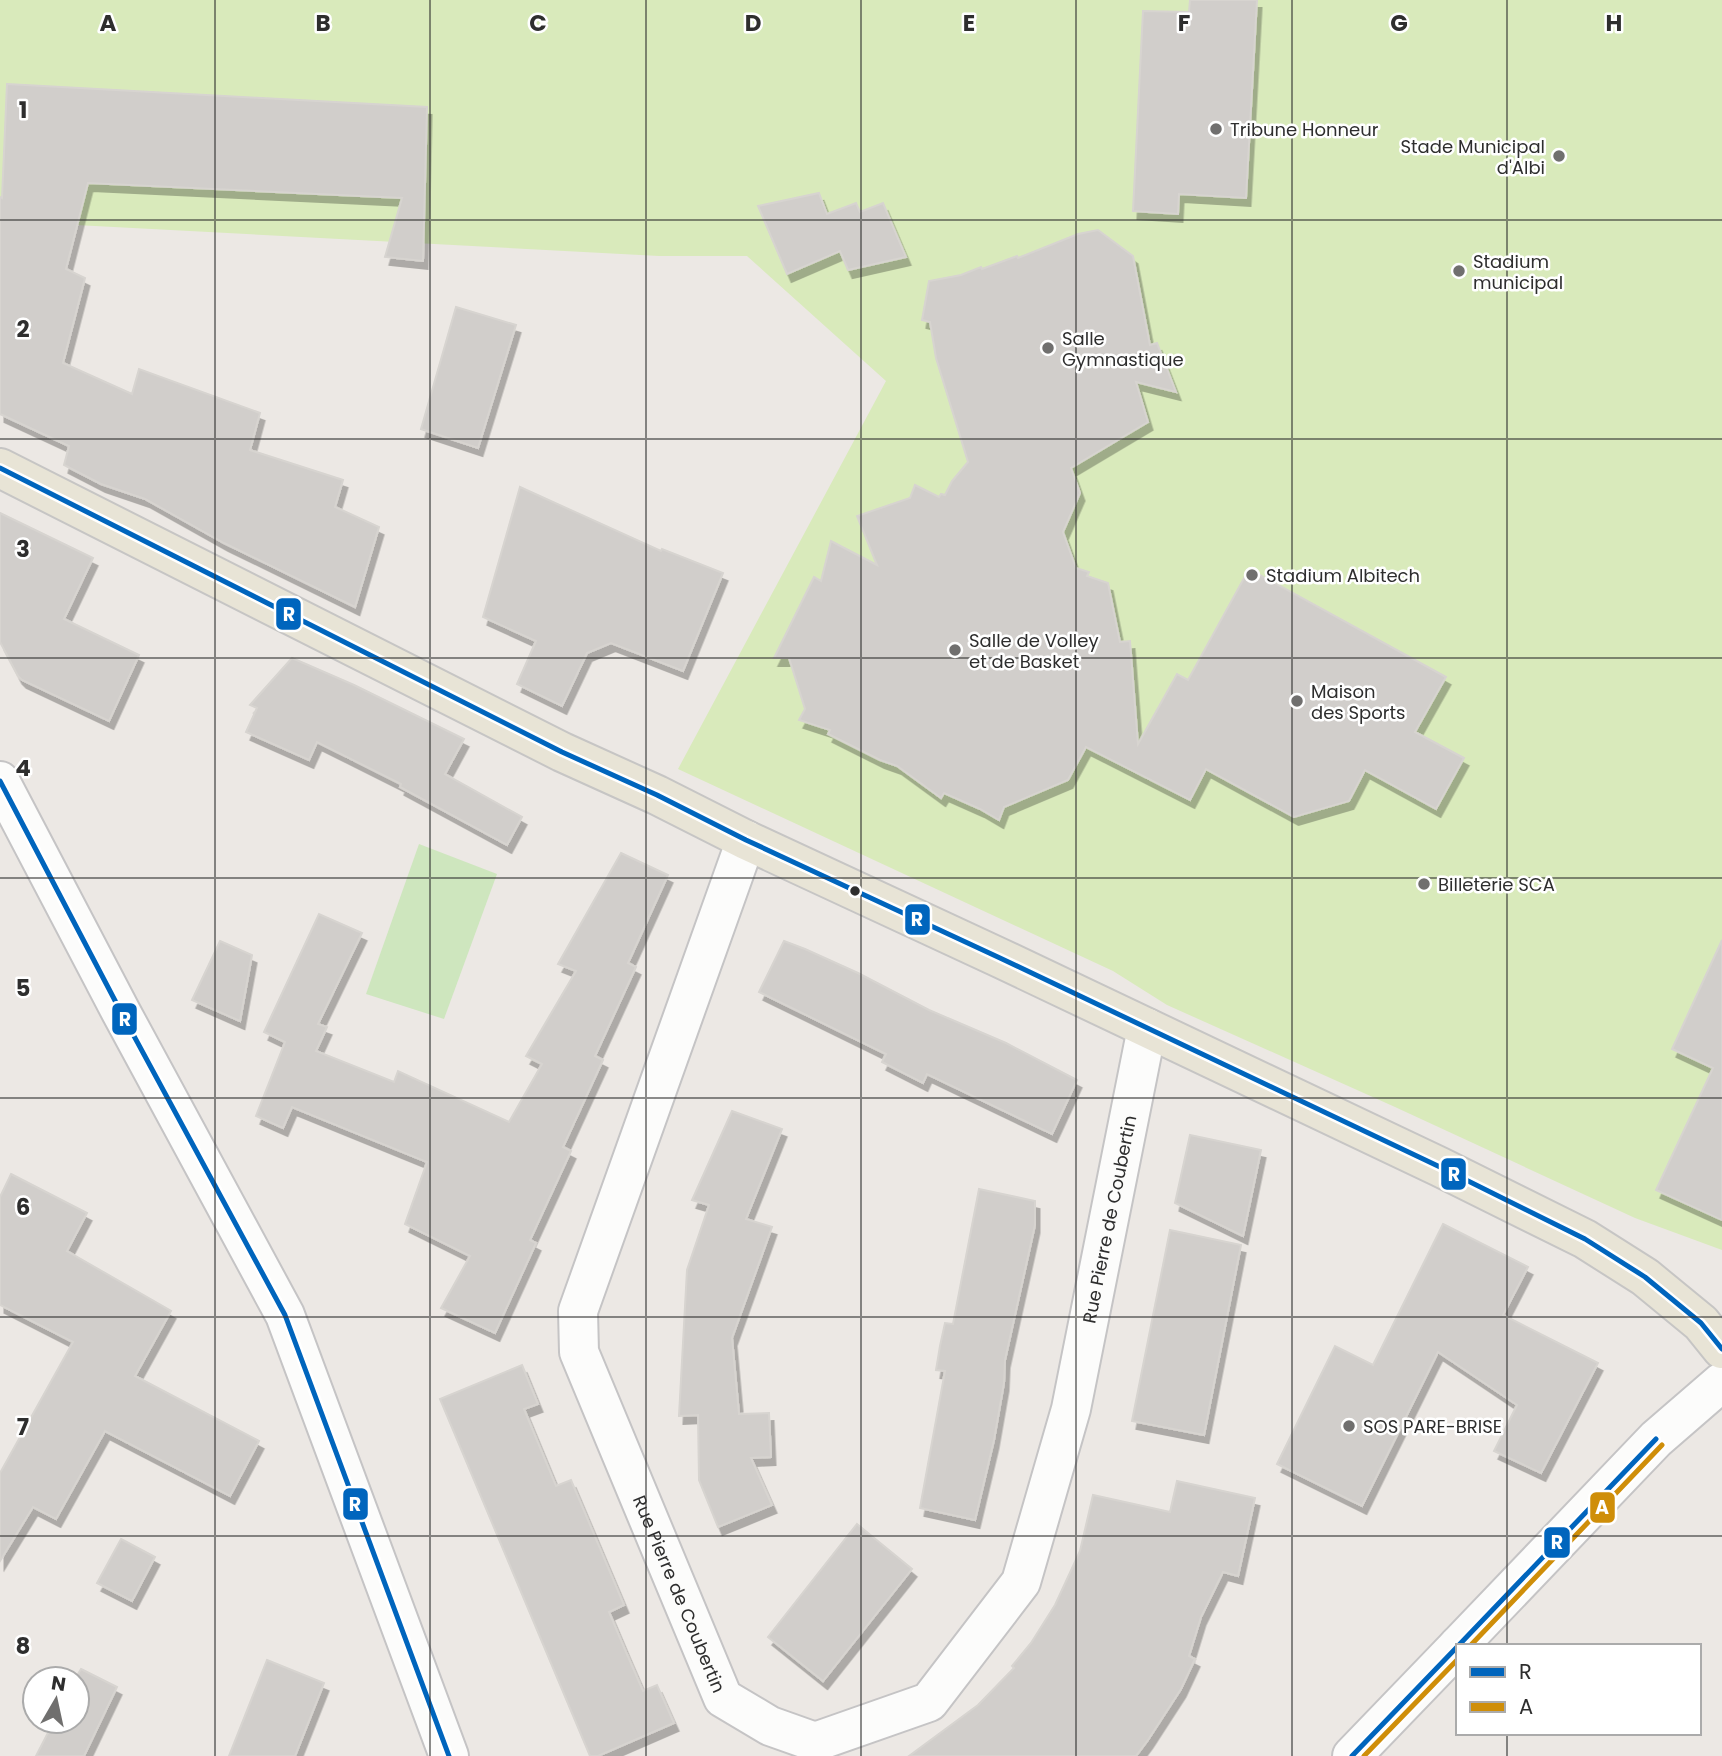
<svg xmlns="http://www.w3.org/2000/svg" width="1722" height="1756" font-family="Poppins,sans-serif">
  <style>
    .green { fill: #cee6be }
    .pitch { fill: #d9eabb }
    .building { fill: #d1cecb; stroke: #d7d4d0; stroke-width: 2; filter: url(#shadow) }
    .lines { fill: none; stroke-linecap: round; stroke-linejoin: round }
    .minor-casing { stroke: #c5c4c5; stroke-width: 42 }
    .major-casing { stroke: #c6c5c4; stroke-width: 42 }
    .minor { stroke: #fcfcfb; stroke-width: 38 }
    .major { stroke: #e8e4d6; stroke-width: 38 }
    .bus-1-casing { stroke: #fff; stroke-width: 10 }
    .bus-2-casing { stroke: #fff; stroke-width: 10 }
    .bus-1 { stroke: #0065bd; stroke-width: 5 }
    .bus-2 { stroke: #cf8e09; stroke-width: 5 }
    .grid { fill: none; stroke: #2e2e2e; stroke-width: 2; stroke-opacity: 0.55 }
    .poi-dot { fill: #706f6e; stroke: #fff; stroke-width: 2.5 }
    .bus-dot { fill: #2e2e2e; stroke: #fff; stroke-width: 2.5 }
    .labels { text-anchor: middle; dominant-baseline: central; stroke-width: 5; stroke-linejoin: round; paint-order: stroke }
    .poi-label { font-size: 18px; fill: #2e2e2e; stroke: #fff; text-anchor: start }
    .street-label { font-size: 18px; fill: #2e2e2e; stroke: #fff }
    .grid-label { font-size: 23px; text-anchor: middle; font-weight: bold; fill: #2e2e2e; stroke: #fff; stroke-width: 5; stroke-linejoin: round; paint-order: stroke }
    .line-badge { stroke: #fff; stroke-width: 2.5 }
    .badge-label { font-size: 19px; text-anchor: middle; font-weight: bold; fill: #fff }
  </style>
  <defs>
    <filter id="shadow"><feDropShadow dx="4.5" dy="8" stdDeviation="0" flood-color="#0004"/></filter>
  </defs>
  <rect width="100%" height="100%" fill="#ece8e4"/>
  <path class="green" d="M419 844 497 874 444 1019 366 994Z"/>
  <path class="pitch" d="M0 0H1722V1250L1635 1218 1395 1107 1167 1005 1113 971 678 769 886 381 747 256H659L0 221Z"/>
  <g class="building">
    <path d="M1190 0H1257L1246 198 1179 194 1178 214 1133 211 1143 11 1189 12Z"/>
    <path d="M7 84 427 107 423 261 385 257 402 198 88 183 66 269 85 278 63 363 132 394 139 369 260 413 250 450 343 480 335 507 379 527 355 607 224 543 145 499 101 484 64 465 69 446 0 414V197L2 198Z"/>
    <path d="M819 193 827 214 856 203 860 212 883 203 906 257 848 270 840 251 787 274 758 206Z"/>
    <path d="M1098 230 1133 256 1150 345 1157 343 1176 392 1136 382 1148 422 1071 468 1080 493 1063 532 1076 568 1089 572 1087 576 1108 583 1120 642 1130 641 1138 744 1177 674 1188 680 1249 569 1446 677 1415 732 1464 758 1436 809 1365 770 1349 801 1294 817 1206 769 1190 800 1086 747 1068 780 1004 807 999 820 980 809 944 793 941 798 897 766 880 760 828 734 830 730 799 720 805 709 789 658H774L814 577 821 581 831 541 877 565 857 516 910 498 915 485 939 497 941 494 945 495 952 481 968 462 936 358 930 322 922 320 929 281 961 275 981 267 982 269 1017 256 1018 258 1078 234Z"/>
    <path d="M456 307 516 325 478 448 421 429Z"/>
    <path d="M520 487 661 551 662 549 723 573 683 671 611 643 587 653 562 706 517 684 536 641 483 617Z"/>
    <path d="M0 513 93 558 64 619 139 655 109 721 22 680 18 676 0 642Z"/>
    <path d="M292 658 354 685 464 739 445 774 522 817 507 845 400 787 401 784 317 742 309 760 246 732 257 708 250 705Z"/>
    <path d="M621 853 668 875 628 963 636 967 595 1056 603 1060 563 1147 571 1151 530 1240 536 1243 495 1333 441 1308 470 1256 405 1224 427 1162 292 1107 283 1128 256 1116 285 1042 264 1032 319 914 362 933 318 1024 327 1027 316 1051 394 1082 398 1071 509 1122 542 1064 526 1056 576 971 558 964Z"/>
    <path d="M1722 940V1220L1656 1190 1713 1068 1672 1049Z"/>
    <path d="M220 941 252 955 240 1021 192 1000Z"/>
    <path d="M784 941 805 949 858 973 929 1010 1006 1043 1077 1080 1052 1134 927 1074 923 1083 882 1062 886 1054 759 992Z"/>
    <path d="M732 1111 782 1129 746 1219 772 1227 732 1338 739 1414 769 1413 771 1457 751 1458 772 1505 718 1527 699 1480 698 1415 679 1416 687 1270 709 1205 692 1200Z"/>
    <path d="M1190 1135 1261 1150 1243 1236 1175 1203Z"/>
    <path d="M11 1174 87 1213 67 1251 171 1311 135 1376 259 1441 230 1496 105 1431 56 1519 33 1507 0 1561V1473L73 1342 0 1305V1197Z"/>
    <path d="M979 1189 1035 1201V1225L1005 1360 1004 1383 994 1440 975 1520 920 1508 945 1371 936 1370 940 1346 945 1323 953 1324Z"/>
    <path d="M1443 1224 1528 1267 1503 1315 1598 1363 1541 1473 1494 1451 1517 1405 1438 1352 1362 1506 1277 1464 1335 1346 1373 1365Z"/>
    <path d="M1170 1230 1241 1245 1204 1435 1132 1421Z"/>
    <path d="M522 1365 538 1404 524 1409 556 1486 571 1480 624 1605 609 1612 626 1652 643 1691 657 1685 674 1723 598 1756H590L440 1399Z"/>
    <path d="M1177 1481 1255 1498 1238 1576 1223 1572 1201 1617 1189 1656 1195 1659 1181 1689 1148 1740 1136 1756H909L978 1705 1014 1668 1012 1666 1031 1643 1055 1605 1080 1551 1093 1495 1170 1512Z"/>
    <path d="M857 1524 912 1569 823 1681 768 1637Z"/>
    <path d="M121 1539 155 1557 132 1601 97 1583Z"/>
    <path d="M267 1660 324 1683 295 1756H229Z"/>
    <path d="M81 1669 117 1687 84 1756H36L54 1721H77V1679H75Z"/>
  </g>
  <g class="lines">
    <defs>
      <g id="minor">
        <path d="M0 781 121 1012 285 1315 449 1756"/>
        <path id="s1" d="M746 840 578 1311 579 1352 723 1698 770 1726 815 1742 929 1702 1021 1582 1071 1409 1147 1028"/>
        <path d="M1458 1646 1656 1439 1722 1382"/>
        <path d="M1352 1756 1458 1646"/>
      </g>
      <path id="major" d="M0 468 562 752 657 795 746 840 1000 958 1440 1167 1585 1239 1645 1277 1701 1323 1722 1349"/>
    </defs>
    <use href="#minor" class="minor-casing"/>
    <use href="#major" class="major-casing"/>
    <use href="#minor" class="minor"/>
    <use href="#major" class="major"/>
    <defs>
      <g id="bus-1">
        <path d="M0 468 562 752 657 795 746 840 1000 958 1440 1167 1585 1239 1645 1277 1701 1323 1722 1349"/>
        <path d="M0 781 121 1012 285 1315 449 1756"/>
        <path d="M1458 1646 1656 1439"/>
        <path d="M1352 1756 1458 1646"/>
      </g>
      <g id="bus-2">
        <path d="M1470 1646 1662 1445"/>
        <path d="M1364 1756 1458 1659"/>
      </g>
    </defs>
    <use href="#bus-1" class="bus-1-casing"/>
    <use href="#bus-2" class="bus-2-casing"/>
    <use href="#bus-1" class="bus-1"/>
    <use href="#bus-2" class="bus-2"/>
  </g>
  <path class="grid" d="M215 0V1756M430 0V1756M646 0V1756M861 0V1756M1076 0V1756M1292 0V1756M1507 0V1646M0 220H1722M0 439H1722M0 658H1722M0 878H1722M0 1098H1722M0 1317H1722M0 1536H1722M1507 1733V1756"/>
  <g class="poi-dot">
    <circle cx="1216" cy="129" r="7"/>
    <circle cx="1559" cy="156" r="7"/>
    <circle cx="1459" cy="271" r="7"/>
    <circle cx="1048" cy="348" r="7"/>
    <circle cx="1252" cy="575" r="7"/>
    <circle cx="955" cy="650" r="7"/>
    <circle cx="1297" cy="701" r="7"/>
    <circle cx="1424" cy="884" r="7"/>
    <circle cx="1349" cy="1426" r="7"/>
  </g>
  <circle class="bus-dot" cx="855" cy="891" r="6"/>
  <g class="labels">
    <g class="poi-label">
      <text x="1230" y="129">Tribune Honneur</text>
      <text x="1545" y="146" text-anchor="end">Stade Municipal<tspan x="1545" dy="21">d'Albi</tspan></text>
      <text x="1473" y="261">Stadium<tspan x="1473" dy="21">municipal</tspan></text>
      <text x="1062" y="338">Salle<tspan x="1062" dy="21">Gymnastique</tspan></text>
      <text x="1266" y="575">Stadium Albitech</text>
      <text x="969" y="640">Salle de Volley<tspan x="969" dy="21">et de Basket</tspan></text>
      <text x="1311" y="691">Maison<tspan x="1311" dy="21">des Sports</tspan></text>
      <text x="1438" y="884">Billeterie SCA</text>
      <text x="1363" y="1426">SOS PARE-BRISE</text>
    </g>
    <g class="street-label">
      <text stroke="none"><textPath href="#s1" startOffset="1664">Rue Pierre de Coubertin</textPath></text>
      <text stroke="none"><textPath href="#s1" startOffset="803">Rue Pierre de Coubertin</textPath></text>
    </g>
  </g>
  <g class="grid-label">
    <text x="108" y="31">A</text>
    <text x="323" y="31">B</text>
    <text x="538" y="31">C</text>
    <text x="753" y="31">D</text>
    <text x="969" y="31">E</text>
    <text x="1184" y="31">F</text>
    <text x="1399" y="31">G</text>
    <text x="1614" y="31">H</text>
    <text x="23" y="118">1</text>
    <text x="23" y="337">2</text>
    <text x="23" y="557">3</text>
    <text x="23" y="776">4</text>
    <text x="23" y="996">5</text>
    <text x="23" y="1215">6</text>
    <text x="23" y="1435">7</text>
    <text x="23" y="1654">8</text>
  </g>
  <g class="line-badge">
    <rect x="275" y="597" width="27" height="34" rx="7" fill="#0065bd"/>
    <rect x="904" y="903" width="27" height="33" rx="7" fill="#0065bd"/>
    <rect x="111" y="1002" width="27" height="34" rx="7" fill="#0065bd"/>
    <rect x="1440" y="1157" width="27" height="34" rx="7" fill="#0065bd"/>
    <rect x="342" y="1487" width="27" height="34" rx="7" fill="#0065bd"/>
    <rect x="1589" y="1491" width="27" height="33" rx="7" fill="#cf8e09"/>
    <rect x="1543" y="1526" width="28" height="33" rx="7" fill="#0065bd"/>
  </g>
  <g class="badge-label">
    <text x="289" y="621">R</text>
    <text x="917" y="926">R</text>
    <text x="125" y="1026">R</text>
    <text x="1454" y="1181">R</text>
    <text x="355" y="1511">R</text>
    <text x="1602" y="1514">A</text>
    <text x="1557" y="1549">R</text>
  </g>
  <rect x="1456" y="1644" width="245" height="91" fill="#ffffff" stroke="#ababab" stroke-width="2"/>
  <rect x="1470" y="1667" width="35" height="10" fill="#0065bd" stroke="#ababab" stroke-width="2"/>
  <text x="1519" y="1679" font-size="21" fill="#2e2e2e">R</text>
  <rect x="1470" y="1702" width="35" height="10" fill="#cf8e09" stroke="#ababab" stroke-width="2"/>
  <text x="1519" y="1714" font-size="21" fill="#2e2e2e">A</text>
  <g transform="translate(56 1700) rotate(9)"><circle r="33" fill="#ffffff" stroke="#ababab" stroke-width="2"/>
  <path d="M0-5L12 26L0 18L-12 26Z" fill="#706f6e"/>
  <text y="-10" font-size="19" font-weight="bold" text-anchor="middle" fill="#2e2e2e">N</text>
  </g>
</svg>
